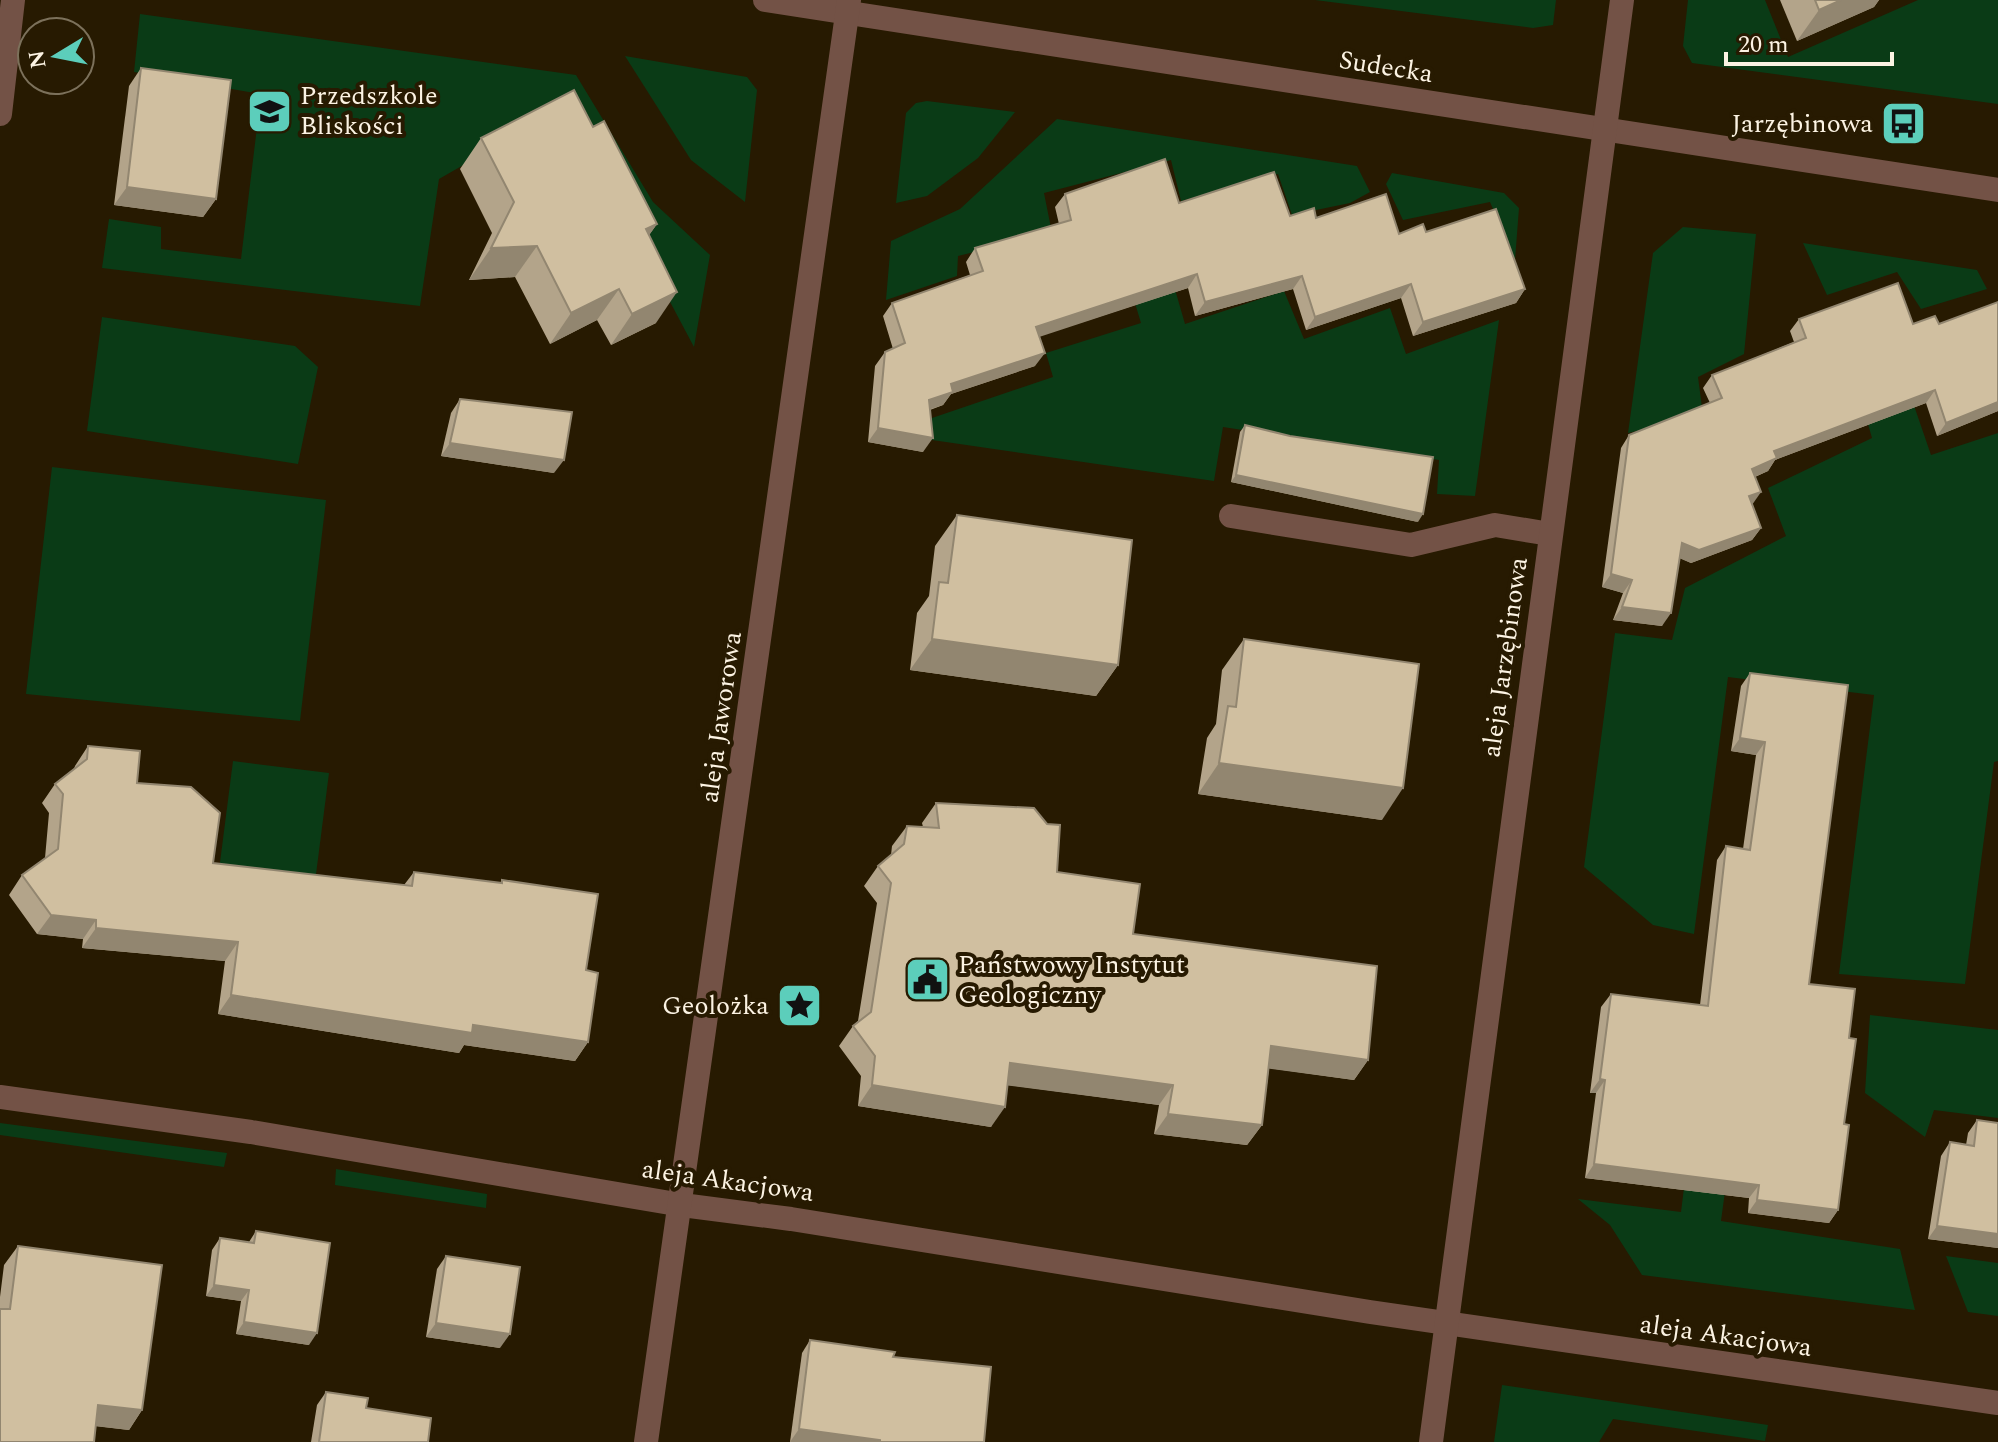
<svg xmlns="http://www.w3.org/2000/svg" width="1998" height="1442" font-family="Spectral,serif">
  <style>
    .green { fill: #0a3b16 }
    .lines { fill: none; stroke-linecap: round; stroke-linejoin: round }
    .minor { stroke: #735246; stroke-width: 24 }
    .wall { fill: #b3a48a }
    .shaded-wall { fill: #928670 }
    .building { fill: #d0bfa0; stroke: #928670; stroke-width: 2 }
    .labels { text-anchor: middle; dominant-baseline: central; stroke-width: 8; stroke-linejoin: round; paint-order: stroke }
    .street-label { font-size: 26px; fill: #fcf3e3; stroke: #271a01 }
    .poi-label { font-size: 26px; fill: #fcf3e3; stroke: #271a01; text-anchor: start }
  </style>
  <rect width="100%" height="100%" fill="#271a01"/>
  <g class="green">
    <path d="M1315 0H1556L1553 25 1533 28Z"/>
    <path d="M1688 0H1765L1788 57 1918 0H1998V104L1692 63 1683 46Z"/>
    <path d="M140 14 576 75 653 202 710 255 694 347 566 106 439 179 420 306 102 268 109 219 161 227V249L241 259 261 94 134 72Z"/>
    <path d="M625 56 747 77 757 90 745 202 691 160Z"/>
    <path d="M927 101 1015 112 978 158 927 196 896 203 906 113 916 103Z"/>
    <path d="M1057 119 1357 166 1370 192 1350 203 1292 215 1278 174 1181 201 1171 160 1044 193 1052 233 958 256 957 276 886 300 891 241 960 209Z"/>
    <path d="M1392 173 1504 193 1519 208 1515 260 1490 202 1403 220 1386 184Z"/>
    <path d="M1683 227 1756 234 1744 354 1698 377 1703 415 1628 433 1653 253Z"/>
    <path d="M1803 243 1977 270 1987 289 1921 309 1897 272 1827 295Z"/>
    <path d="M1172 279 1185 324 1284 291 1304 339 1390 308 1406 354 1499 320 1475 496 1437 494 1439 460 1223 427 1214 481 932 440V418L1053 377 1046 353 1141 323 1131 290Z"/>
    <path d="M102 317 295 346 318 367 298 464 87 431Z"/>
    <path d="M1909 391 1931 455 1998 433V761L1994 762 1965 984 1839 974 1874 695 1728 677 1694 934 1653 925 1584 867 1615 633 1672 640 1685 588 1786 536 1768 488 1872 438 1864 410Z"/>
    <path d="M52 467 326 500 300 721 26 694Z"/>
    <path d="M233 761 329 773 314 890 218 878Z"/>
    <path d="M1706 1009 1749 1015 1721 1221 1900 1249 1915 1310 1642 1275 1610 1225 1578 1199 1681 1212Z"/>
    <path d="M1870 1015 1998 1030V1118L1934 1110 1925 1137 1865 1093Z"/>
    <path d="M0 1123 227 1153 224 1167 0 1135Z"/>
    <path d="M336 1169 487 1194 486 1208 335 1185Z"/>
    <path d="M1946 1256 1998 1263V1316L1968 1312Z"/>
    <path d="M1502 1385 1768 1425 1765 1441 1613 1419 1599 1442H1494Z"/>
  </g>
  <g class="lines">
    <g class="minor">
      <path d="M765 0 1998 190"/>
      <path d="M0 114 13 0"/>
      <path d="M1231 516 1411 545 1495 525 1550 534"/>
      <path d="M0 1097 251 1132 682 1205 791 1219 1370 1312 1998 1403"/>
      <path d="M646 1442 849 0"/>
      <path d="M1431 1442 1622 0"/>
    </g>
  </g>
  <g class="wall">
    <path d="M1780 0H1879L1874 7 1797 41Z"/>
    <path d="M141 68 216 199 203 217 114 205 129 86Z"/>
    <path d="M481 138 657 224 649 235 656 323 611 345 597 320 550 344 515 277 469 280 492 233 460 169Z"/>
    <path d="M1065 194 1179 203 1290 216 1316 218 1399 234 1426 232 1525 289 1516 303 1413 336 1401 298 1306 330 1293 289 1195 316 1188 288 1039 336 1035 366 951 394 943 405 930 410 923 452 868 442 875 366 885 352 893 349 883 316 892 303 970 275 966 262 975 248 1059 224 1055 207Z"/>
    <path d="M1799 319 1913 324H1939L1998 411 1937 436 1926 403 1775 460 1768 471 1755 477 1752 505 1761 528 1752 540 1691 563 1680 558 1662 626 1613 620 1623 593 1602 587 1621 448 1629 435 1710 403 1703 388 1712 375 1794 342 1790 331Z"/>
    <path d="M460 399 554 473 441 456 451 413Z"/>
    <path d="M1245 425 1418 522 1231 482 1240 432Z"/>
    <path d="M957 515 1118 665 1096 696 910 670 917 613 929 596 935 546Z"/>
    <path d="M1244 639 1382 820 1198 794 1207 738 1216 724 1222 670Z"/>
    <path d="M1750 673 1848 685 1809 984 1849 1038 1838 1210 1829 1223 1748 1213 1749 1198 1585 1178 1596 1093H1590L1601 1007 1611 994 1700 1005 1717 860 1726 846 1743 849 1756 755 1731 751 1741 686Z"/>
    <path d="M88 746 137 783 213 863 404 885 414 872 500 883 502 880 586 970 588 1042 575 1061 464 1045 459 1053 218 1014 225 961 82 948 83 939 37 934 9 895 22 875 45 858 49 813 42 803 55 784 74 769 75 766Z"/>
    <path d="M936 803 1057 872 1133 934 1368 1060 1354 1080 1269 1068 1262 1125 1247 1145 1154 1134 1159 1105 1008 1085 991 1127 858 1106 861 1076 839 1046 853 1026 858 1021 877 903 864 886 878 866 891 855 892 846 907 826 923 827 922 823Z"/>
    <path d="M1977 1120 1998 1123V1248L1928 1239 1941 1156 1950 1142 1966 1145 1968 1133Z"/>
    <path d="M256 1231 309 1345 236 1334 241 1301 206 1296 212 1250 220 1238 249 1242Z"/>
    <path d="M18 1246 142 1410 129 1430 96 1426 0 1442V1297L4 1265Z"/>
    <path d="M446 1256 500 1348 426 1337 437 1269Z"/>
    <path d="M810 1340 893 1357 984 1442H790L802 1353Z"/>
    <path d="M326 1392 428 1442H311L317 1405Z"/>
  </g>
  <g class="shaded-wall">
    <path d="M1841 0H1879L1874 7 1797 41 1819 10Z"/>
    <path d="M127 187 216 199 203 217 114 205Z"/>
    <path d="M657 224 635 255 646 229Z"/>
    <path d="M537 246 515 277 469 280 491 248Z"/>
    <path d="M1197 274 1188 288 1027 341 1036 327Z"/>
    <path d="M1302 276 1293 289 1195 316 1205 302Z"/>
    <path d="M1411 284 1401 298 1306 330 1315 317Z"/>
    <path d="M619 289 597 320 550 344 571 313Z"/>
    <path d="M1525 289 1516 303 1413 336 1423 322Z"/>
    <path d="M677 292 656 323 611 345 632 314Z"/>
    <path d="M1045 353 1035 366 951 394 943 405 919 413 929 400 951 384Z"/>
    <path d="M1935 390 1926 403 1775 460 1768 471 1743 482 1752 469 1774 451Z"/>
    <path d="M1998 402V411L1937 436 1946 423Z"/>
    <path d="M878 428 933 438 923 452 868 442Z"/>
    <path d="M450 443 564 460 554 473 441 456Z"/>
    <path d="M1236 475 1423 514 1418 522 1231 482Z"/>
    <path d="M1761 492 1752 505 1749 496Z"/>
    <path d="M1761 528 1752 540 1691 563 1674 556 1682 543Z"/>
    <path d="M1611 574 1632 580 1623 593 1602 587Z"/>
    <path d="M1622 607 1671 613 1662 626 1613 620Z"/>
    <path d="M932 639 1118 665 1096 696 910 670Z"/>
    <path d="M1740 738 1765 742 1756 755 1731 751Z"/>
    <path d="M1219 763 1403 788 1382 820 1198 794Z"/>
    <path d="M51 915 96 920 83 939 37 934Z"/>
    <path d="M96 928 238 942 225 961 82 948Z"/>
    <path d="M231 995 473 1025 588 1042 575 1061 464 1045 459 1053 218 1014Z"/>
    <path d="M1271 1046 1368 1060 1354 1080 1257 1067Z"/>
    <path d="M1010 1063 1173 1085 1159 1105 996 1084Z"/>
    <path d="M1600 1079 1605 1080 1596 1093H1590Z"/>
    <path d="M872 1085 1005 1107 991 1127 858 1106Z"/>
    <path d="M1168 1114 1262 1125 1247 1145 1154 1134Z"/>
    <path d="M1594 1164 1759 1185 1749 1198 1585 1178Z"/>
    <path d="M1757 1200 1838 1210 1829 1223 1748 1213Z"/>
    <path d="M1937 1226 1998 1234V1248L1928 1239Z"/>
    <path d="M214 1285 249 1290 241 1301 206 1296Z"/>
    <path d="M244 1322 317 1333 309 1345 236 1334Z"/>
    <path d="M436 1323 510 1334 500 1348 426 1337Z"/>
    <path d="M98 1405 142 1410 129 1430 85 1425Z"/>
    <path d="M799 1429 880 1440 879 1442H790Z"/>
  </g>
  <g class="building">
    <path d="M1815 0H1841L1819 10Z"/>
    <path d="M141 68 231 80 216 199 127 187Z"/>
    <path d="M574 90 593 127 604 121 657 224 646 229 677 292 632 314 619 289 571 313 537 246 491 248 514 202 481 138Z"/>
    <path d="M1165 159 1179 203 1274 172 1290 216 1314 208 1316 218 1386 194 1399 234 1423 224 1426 232 1496 209 1525 289 1423 322 1411 284 1315 317 1302 276 1205 302 1197 274 1036 327 1045 353 951 384 953 392 929 400 933 438 878 428 885 352 905 343 892 303 983 271 975 248 1071 220 1065 194Z"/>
    <path d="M1898 283 1913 324 1935 316 1939 324 1998 302V402L1946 423 1935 390 1774 451 1777 458 1752 469 1761 492 1749 496 1761 528 1699 550 1682 543 1671 613 1622 607 1632 580 1611 574 1629 435 1722 398 1712 375 1806 338 1799 319Z"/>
    <path d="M460 399 572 412 564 460 450 443Z"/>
    <path d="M1245 425 1290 436 1433 457 1423 514 1236 475Z"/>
    <path d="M957 515 1132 540 1118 665 932 639 939 582 948 583Z"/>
    <path d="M1244 639 1419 664 1403 788 1219 763 1228 706 1236 707Z"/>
    <path d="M1750 673 1848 685 1809 984 1855 989 1849 1038 1856 1039 1844 1124 1849 1125 1838 1210 1757 1200 1759 1185 1594 1164 1605 1080 1600 1079 1611 994 1708 1006 1726 846 1750 850 1765 742 1740 738Z"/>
    <path d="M88 746 140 751 137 783 191 787 220 813 213 863 412 886 414 872 502 883V880L598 894 586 970 598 973 588 1042 473 1025 472 1033 231 995 238 942 96 928V920L51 915 22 875 58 849 63 794 55 784 87 759Z"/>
    <path d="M936 803 1034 808 1047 824 1060 825 1057 872 1140 884 1133 934 1377 966 1368 1060 1271 1046 1262 1125 1168 1114 1173 1085 1010 1063 1005 1107 872 1085 875 1056 853 1026 871 1012 891 883 878 866 904 844 907 826 939 828Z"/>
    <path d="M1977 1120 1998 1123V1234L1937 1226 1950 1142 1974 1146Z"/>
    <path d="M256 1231 330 1243 317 1333 244 1322 249 1290 214 1285 220 1238 254 1243Z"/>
    <path d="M18 1246 162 1265 142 1410 98 1405 94 1442H0V1309H10Z"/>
    <path d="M446 1256 520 1267 510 1334 436 1323Z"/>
    <path d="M810 1340 895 1352 893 1357 991 1367 984 1442H880V1440L799 1429Z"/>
    <path d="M326 1392 368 1398 366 1408 431 1418 428 1442H319Z"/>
  </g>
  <defs>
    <symbol id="school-square" viewBox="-11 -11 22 22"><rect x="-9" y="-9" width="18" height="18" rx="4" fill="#5ccebb" stroke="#271a01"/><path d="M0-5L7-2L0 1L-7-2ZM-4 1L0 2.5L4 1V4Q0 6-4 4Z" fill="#111"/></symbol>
    <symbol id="bus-square" viewBox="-11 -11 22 22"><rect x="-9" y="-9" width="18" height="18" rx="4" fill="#5ccebb" stroke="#271a01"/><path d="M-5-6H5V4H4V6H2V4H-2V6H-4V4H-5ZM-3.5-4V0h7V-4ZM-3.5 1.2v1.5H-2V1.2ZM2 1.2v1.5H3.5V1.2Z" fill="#111"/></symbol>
    <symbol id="civic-square" viewBox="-11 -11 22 22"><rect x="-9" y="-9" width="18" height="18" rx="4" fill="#5ccebb" stroke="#271a01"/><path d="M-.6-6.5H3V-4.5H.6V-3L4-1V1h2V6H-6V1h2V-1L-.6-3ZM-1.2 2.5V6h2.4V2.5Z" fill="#111"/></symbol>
    <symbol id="sight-square" viewBox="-11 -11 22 22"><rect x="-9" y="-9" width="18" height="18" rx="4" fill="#5ccebb" stroke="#271a01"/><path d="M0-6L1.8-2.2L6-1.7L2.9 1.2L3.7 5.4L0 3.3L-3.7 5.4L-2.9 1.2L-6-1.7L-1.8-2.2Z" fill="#111"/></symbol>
  </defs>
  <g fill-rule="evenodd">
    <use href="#school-square" x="244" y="86" width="51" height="51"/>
    <use href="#bus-square" x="1878" y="98" width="51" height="51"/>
    <use href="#civic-square" x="902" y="954" width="51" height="51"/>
    <use href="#sight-square" x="774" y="980" width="51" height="51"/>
  </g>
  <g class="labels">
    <g class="street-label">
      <text transform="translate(1386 67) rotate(9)">Sudecka</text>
      <text transform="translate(1505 657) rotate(-82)">aleja Jarzębinowa</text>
      <text transform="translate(721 717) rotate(-82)">aleja Jaworowa</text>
      <text transform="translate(728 1181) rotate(8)">aleja Akacjowa</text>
      <text transform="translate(1726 1336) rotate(8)">aleja Akacjowa</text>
    </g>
    <g class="poi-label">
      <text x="300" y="96">Przedszkole<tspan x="300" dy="30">Bliskości</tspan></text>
      <text x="1873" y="124" text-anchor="end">Jarzębinowa</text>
      <text x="958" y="965">Państwowy Instytut<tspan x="958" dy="30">Geologiczny</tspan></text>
      <text x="769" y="1006" text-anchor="end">Geolożka</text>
    </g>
  </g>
  <g transform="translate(56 56) rotate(260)"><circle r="38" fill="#271a01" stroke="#7c715b" stroke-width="2"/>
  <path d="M0-6L14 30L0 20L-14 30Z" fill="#5ccebb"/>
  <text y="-12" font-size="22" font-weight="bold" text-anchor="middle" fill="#fcf3e3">N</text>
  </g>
  <path d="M1726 52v12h166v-12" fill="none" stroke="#fcf3e3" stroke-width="4"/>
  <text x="1738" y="52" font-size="24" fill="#fcf3e3" stroke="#271a01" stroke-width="6" paint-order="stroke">20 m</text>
</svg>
